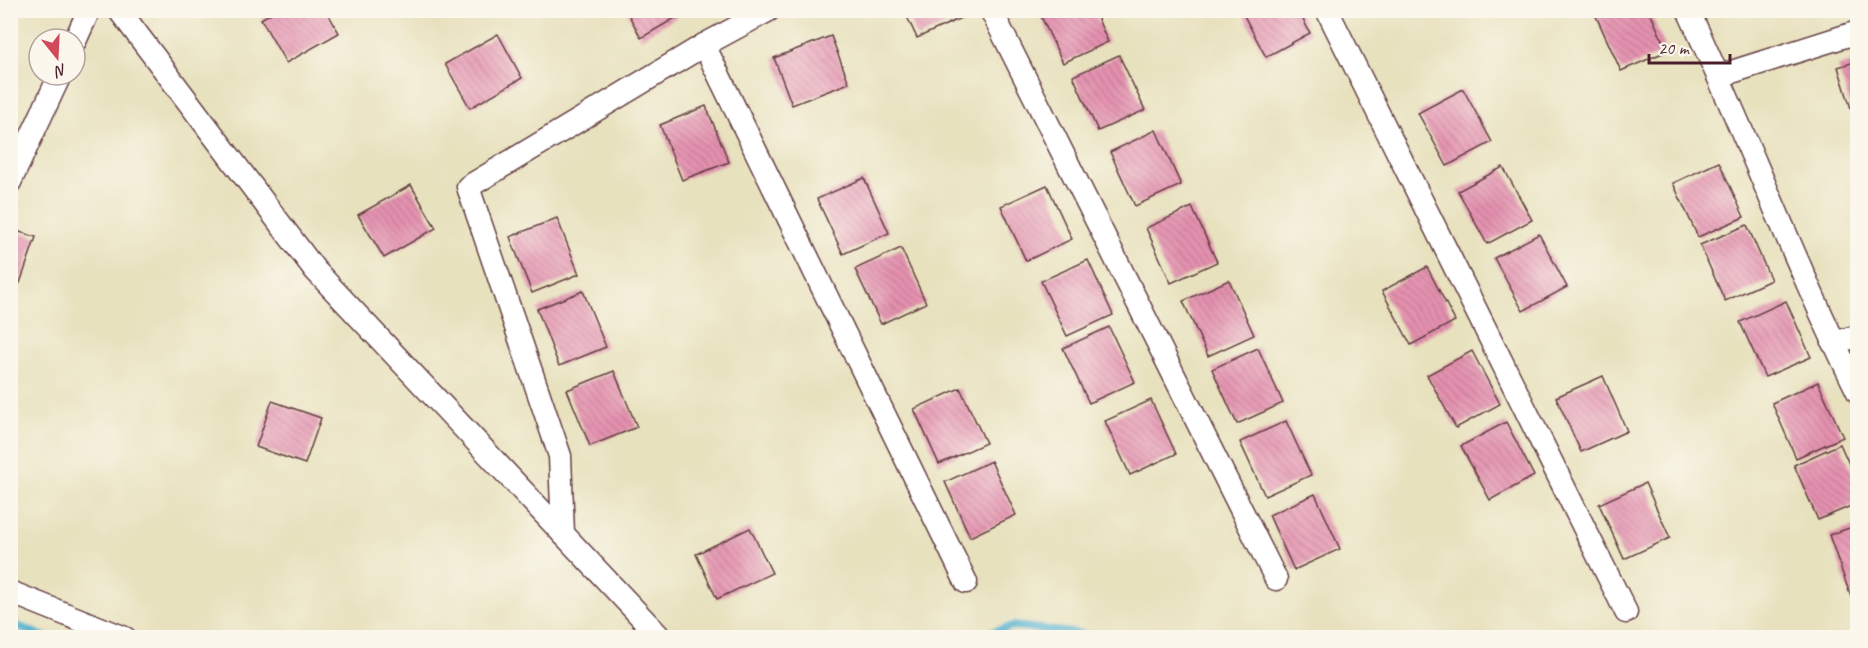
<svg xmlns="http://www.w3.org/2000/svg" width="1868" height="648" font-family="Caveat,sans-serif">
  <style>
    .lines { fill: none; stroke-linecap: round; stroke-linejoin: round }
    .stream { stroke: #4fb0ce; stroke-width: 8 }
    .building { fill: url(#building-back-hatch) }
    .street-casing { stroke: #623c41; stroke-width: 25 }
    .street { stroke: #fff; stroke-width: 22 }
  </style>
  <defs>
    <pattern id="building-back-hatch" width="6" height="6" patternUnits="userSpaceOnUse" patternTransform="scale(1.5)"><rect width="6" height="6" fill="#e592b0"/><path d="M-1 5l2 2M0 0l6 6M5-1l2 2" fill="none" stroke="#bc778f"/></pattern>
  </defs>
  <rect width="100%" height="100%" fill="#fbf7ec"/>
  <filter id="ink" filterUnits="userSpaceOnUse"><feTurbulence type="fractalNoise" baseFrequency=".0167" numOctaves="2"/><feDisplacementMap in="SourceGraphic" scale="12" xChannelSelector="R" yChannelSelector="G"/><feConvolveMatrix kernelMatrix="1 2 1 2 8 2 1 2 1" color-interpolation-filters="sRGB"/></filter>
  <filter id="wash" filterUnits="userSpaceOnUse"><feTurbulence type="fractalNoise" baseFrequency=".008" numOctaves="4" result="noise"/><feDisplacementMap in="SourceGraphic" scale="24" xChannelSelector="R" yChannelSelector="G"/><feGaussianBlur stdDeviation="1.35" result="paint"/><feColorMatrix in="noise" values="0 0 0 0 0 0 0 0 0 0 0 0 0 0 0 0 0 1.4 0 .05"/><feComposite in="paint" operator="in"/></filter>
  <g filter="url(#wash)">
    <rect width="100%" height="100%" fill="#e8e1be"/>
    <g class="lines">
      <g class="stream">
        <path d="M10 623 47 638"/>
        <path d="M970 638 1014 626 1113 638"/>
      </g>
    </g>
    <g id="blocks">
      <g class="building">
        <path d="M276 10H326L339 33 286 63 261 19Z"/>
        <path d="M626 10H689L641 38Z"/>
        <path d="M904 10H960L963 17 917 38Z"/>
        <path d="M1038 10H1094L1108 42 1063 63Z"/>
        <path d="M1241 10H1298L1310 33 1266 57Z"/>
        <path d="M1609 10H1649L1667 51 1621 71 1596 16Z"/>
        <path d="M498 34 522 78 470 108 445 64Z"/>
        <path d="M831 36 849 83 792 105 774 58Z"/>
        <path d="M1119 55 1145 110 1098 131 1073 76Z"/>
        <path d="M1858 61V113L1853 115 1838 67Z"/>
        <path d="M1463 89 1492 142 1447 166 1418 113Z"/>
        <path d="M706 106 729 162 682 180 660 125Z"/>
        <path d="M1156 130 1181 185 1135 206 1110 152Z"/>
        <path d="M1719 162 1744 217 1698 237 1673 183Z"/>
        <path d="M1503 167 1532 220 1487 244 1458 191Z"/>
        <path d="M864 178 889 233 843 254 817 199Z"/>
        <path d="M411 185 436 228 384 258 358 215Z"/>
        <path d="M1047 185 1072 239 1026 261 1001 206Z"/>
        <path d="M1192 207 1217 262 1171 283 1146 228Z"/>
        <path d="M557 218 579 274 532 293 510 237Z"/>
        <path d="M1747 225 1771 280 1725 301 1700 245Z"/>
        <path d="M10 229 36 237 20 283 10 280Z"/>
        <path d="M1539 234 1567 287 1523 311 1494 258Z"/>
        <path d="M901 248 926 303 881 324 855 269Z"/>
        <path d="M1088 260 1113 315 1067 336 1041 281Z"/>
        <path d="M1427 267 1455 321 1411 345 1382 291Z"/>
        <path d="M1229 280 1254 335 1208 356 1183 301Z"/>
        <path d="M583 291 606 347 559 366 537 309Z"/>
        <path d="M1786 301 1811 357 1765 377 1740 322Z"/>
        <path d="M1109 327 1135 382 1089 403 1063 348Z"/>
        <path d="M1258 348 1283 403 1237 424 1212 369Z"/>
        <path d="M1472 351 1500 404 1456 428 1427 375Z"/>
        <path d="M614 371 637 427 590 446 567 390Z"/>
        <path d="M1603 376 1627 431 1581 452 1556 397Z"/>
        <path d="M1818 382 1843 437 1796 458 1772 403Z"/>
        <path d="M960 388 986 443 939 464 914 409Z"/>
        <path d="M1151 400 1176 454 1130 475 1105 421Z"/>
        <path d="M272 401 321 418 305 464 256 447Z"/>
        <path d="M1286 421 1311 475 1265 496 1240 442Z"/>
        <path d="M1506 422 1534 476 1490 500 1461 446Z"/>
        <path d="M1840 444 1858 484V503L1818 520 1794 465Z"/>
        <path d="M991 461 1016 515 970 537 945 482Z"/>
        <path d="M1645 483 1670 538 1624 559 1599 504Z"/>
        <path d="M1315 494 1340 549 1294 570 1269 515Z"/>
        <path d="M1858 525V594L1851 597 1829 535Z"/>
        <path d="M750 528 772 573 717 599 696 554Z"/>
      </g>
    </g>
  </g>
  <g filter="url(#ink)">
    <use href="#blocks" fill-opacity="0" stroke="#623c41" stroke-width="1.5"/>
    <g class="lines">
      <defs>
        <g id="street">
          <path d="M119 10 315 270 661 638"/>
          <path d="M991 10 1276 579"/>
          <path d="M1327 10 1626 612"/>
          <path d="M1688 10C1747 136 1796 267 1858 392"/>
          <path d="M75 41 89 10"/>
          <path d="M704 45 966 582"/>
          <path d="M1719 76 1858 32"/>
          <path d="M10 182 60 75"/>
          <path d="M1833 343 1858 336"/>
          <path d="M563 534 560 456 468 187 704 45 769 10"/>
          <path d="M10 592 125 638"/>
        </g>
      </defs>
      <use href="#street" class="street-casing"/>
      <use href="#street" class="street"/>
    </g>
  </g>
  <rect width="1868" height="648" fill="none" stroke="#fbf7ec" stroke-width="36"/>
  <g transform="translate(57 57) rotate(162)"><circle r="28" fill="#fbf7ec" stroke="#b4a19f" stroke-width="1.5"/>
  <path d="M0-4.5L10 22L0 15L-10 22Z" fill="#d1495b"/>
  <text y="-9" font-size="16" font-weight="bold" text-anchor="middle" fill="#4a1f2b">N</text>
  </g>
  <path d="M1649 54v9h81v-9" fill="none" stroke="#4a1f2b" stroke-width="3"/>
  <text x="1658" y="54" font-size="18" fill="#4a1f2b" stroke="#fbf7ec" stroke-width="4.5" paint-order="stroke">20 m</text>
</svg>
